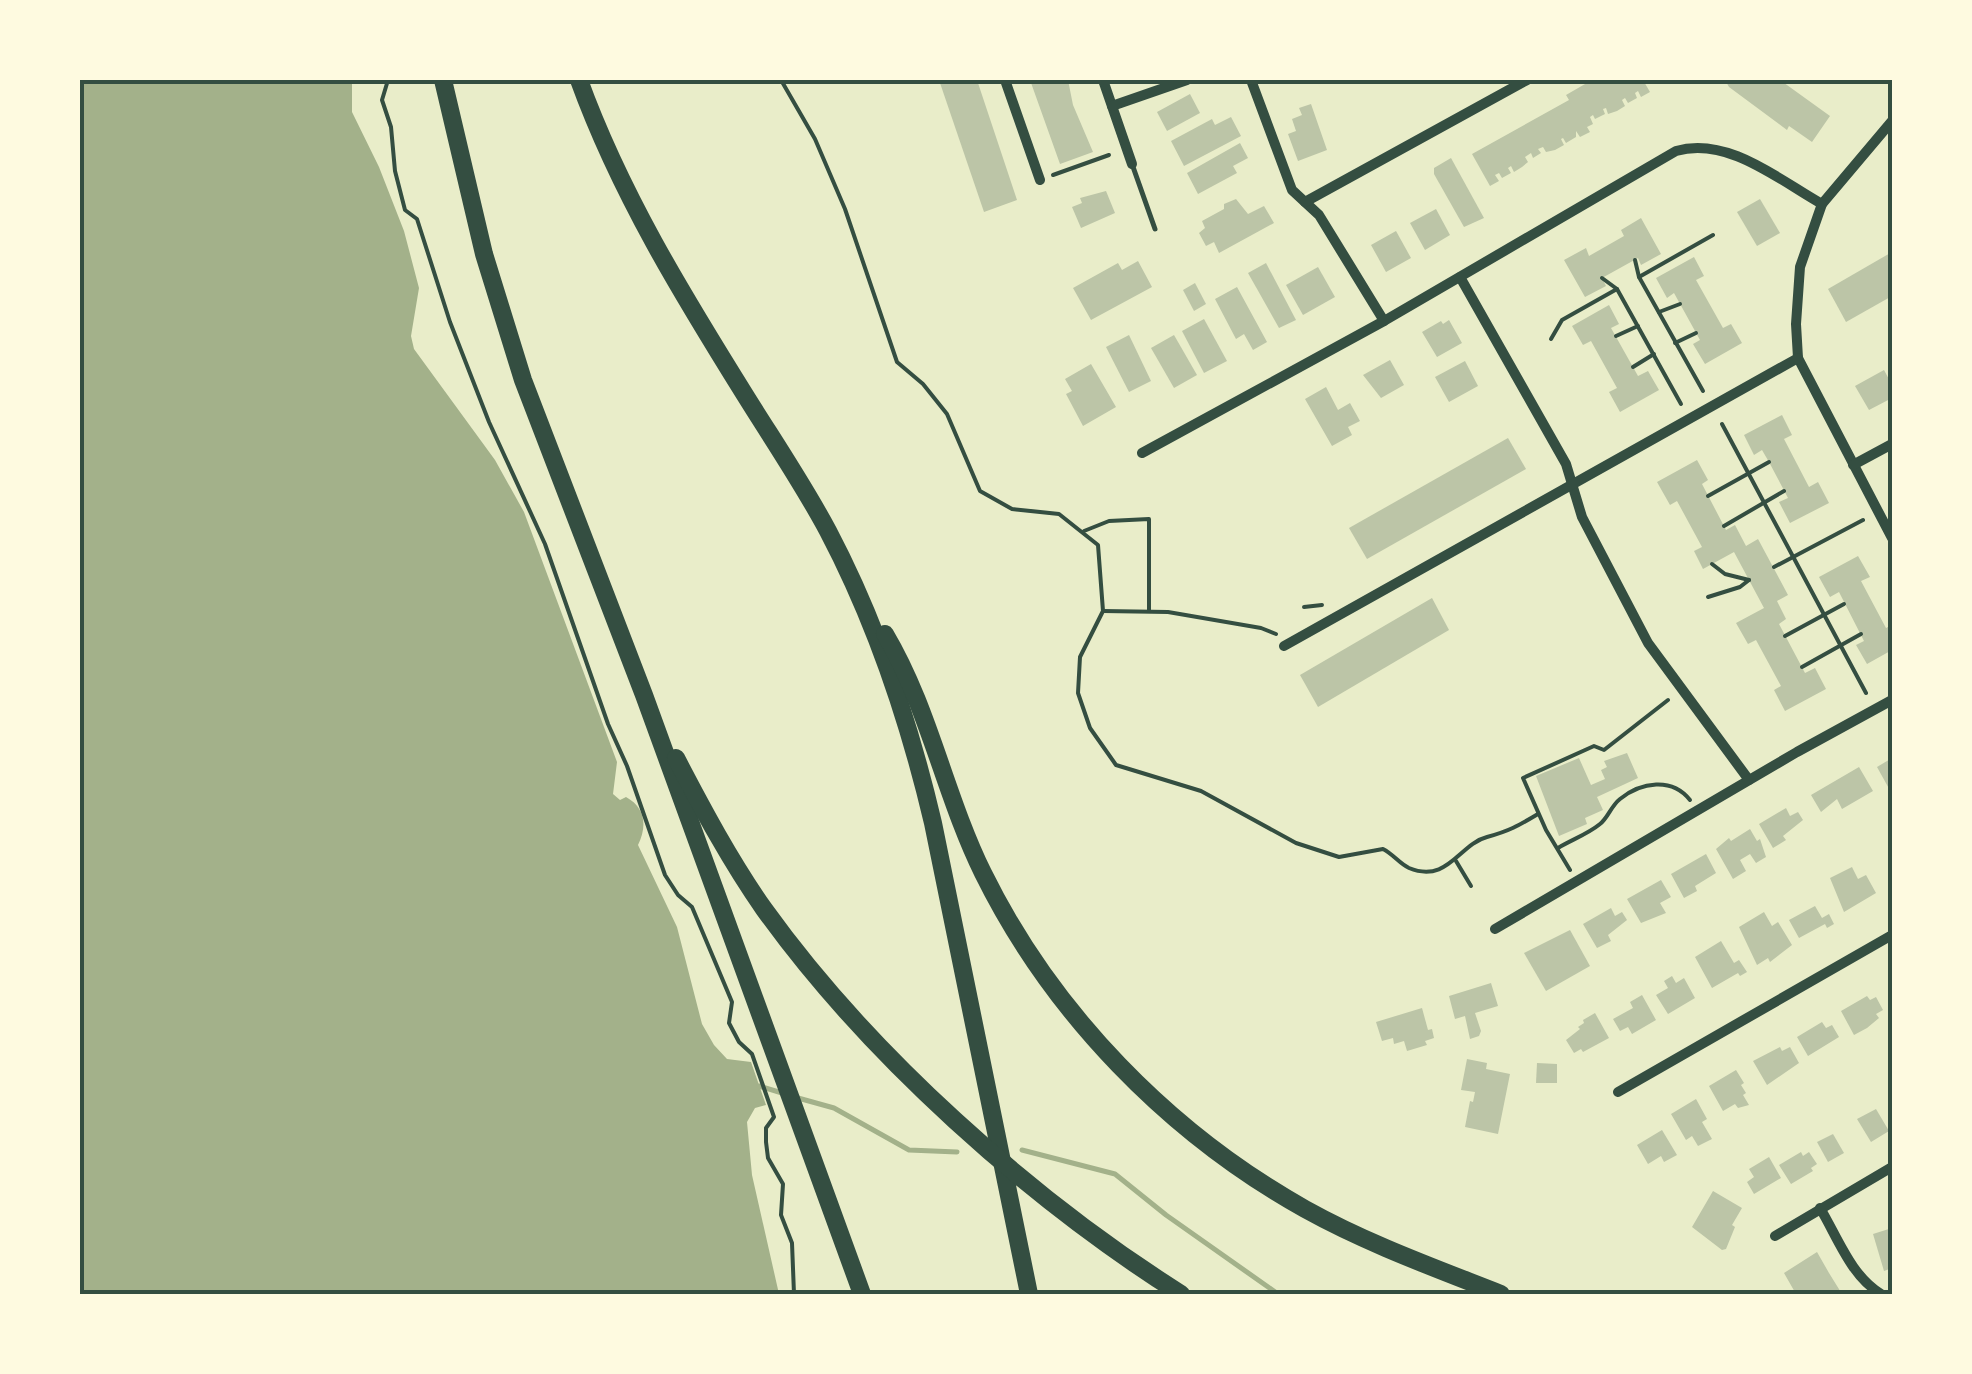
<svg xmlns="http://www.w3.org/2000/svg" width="1972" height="1374" font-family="'Fira Sans',sans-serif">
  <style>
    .water { fill: #a3b18a }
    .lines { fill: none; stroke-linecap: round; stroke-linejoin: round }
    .stream { stroke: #a3b18a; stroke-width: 5 }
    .building { fill: #bcc5a7 }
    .path { stroke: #344e41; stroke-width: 4 }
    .service { stroke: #344e41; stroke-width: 5 }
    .minor { stroke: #344e41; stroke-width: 10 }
    .motorway { stroke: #344e41; stroke-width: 18 }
    .neatline { fill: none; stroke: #344e41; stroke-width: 4 }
  </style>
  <rect width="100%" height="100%" fill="#e9edc9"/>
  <path class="water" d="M80 80H352V112L379 167 404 231 419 288 411 336 414 349 495 460 524 512 617 762 613 794 620 800 626 797C646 808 647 827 638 845L677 927 702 1024 714 1045 727 1059 751 1062 766 1105 755 1108 747 1122 752 1175 779 1294H80Z"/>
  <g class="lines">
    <g class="stream">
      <path d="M759 1086 782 1093"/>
      <path d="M798 1098 834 1108 909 1150 957 1152"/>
      <path d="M1022 1150 1115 1174 1166 1215 1278 1294"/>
    </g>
  </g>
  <g class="building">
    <path d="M939 80H977L1017 200 984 212Z"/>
    <path d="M1030 80H1068L1073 105 1093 152 1060 164Z"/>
    <path d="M1592 80H1643L1650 92 1641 97 1638 91 1635 93 1637 98 1628 103 1625 98 1622 100 1625 106 1617 111 1608 114 1606 108 1603 109 1605 114 1595 119 1593 115 1590 117 1593 124 1587 127 1590 132 1580 137 1576 131V137L1566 143 1563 138 1561 139 1564 145 1555 150 1546 152 1543 147 1538 149 1541 153 1533 158 1531 153 1525 157 1528 162 1522 167 1514 172 1511 166 1508 168 1511 173 1502 178 1499 173 1495 175 1499 181 1490 186 1472 154 1569 100 1566 95Z"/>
    <path d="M1725 80H1780L1830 116 1812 142 1789 126 1787 130 1729 87Z"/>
    <path d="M1190 94 1200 113 1167 131 1157 112Z"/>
    <path d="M1311 104 1327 150 1298 161 1288 134 1296 131 1292 119 1302 115 1299 108Z"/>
    <path d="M1231 117 1241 136 1184 166 1171 141 1212 119 1215 125Z"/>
    <path d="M1240 143 1248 158 1233 166 1237 173 1198 194 1187 173Z"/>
    <path d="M1451 158 1484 218 1464 227 1434 174V168Z"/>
    <path d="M1106 191 1115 213 1081 228 1072 207 1082 203 1080 198Z"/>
    <path d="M1236 199 1248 214 1264 206 1274 223 1219 253 1214 242 1206 246 1199 233 1205 228 1202 221 1224 209V204Z"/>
    <path d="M1760 199 1780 233 1757 246 1737 212Z"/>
    <path d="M1436 209 1450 235 1425 250 1410 223Z"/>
    <path d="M1641 218 1661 254 1641 265 1638 258 1602 278 1606 286 1585 297 1564 260 1586 248 1589 256 1624 236 1621 230Z"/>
    <path d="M1396 231 1411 258 1386 272 1371 245Z"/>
    <path d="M1892 252V296L1846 322 1828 289Z"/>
    <path d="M1694 257 1704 276 1696 280 1723 328 1731 324 1742 343 1705 364 1693 344 1700 340 1674 293 1667 298 1656 278Z"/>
    <path d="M1138 261 1152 287 1091 320 1073 288 1118 263 1122 270Z"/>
    <path d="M1266 263 1296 320 1279 328 1248 273Z"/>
    <path d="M1318 267 1335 297 1303 315 1286 285Z"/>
    <path d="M1195 283 1206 304 1194 311 1183 290Z"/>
    <path d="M1237 287 1267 342 1253 350 1244 334 1236 339 1215 299Z"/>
    <path d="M1609 305 1619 324 1611 328 1638 376 1648 371 1659 390 1620 412 1609 392 1617 388 1591 341 1583 345 1572 326Z"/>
    <path d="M1204 319 1227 361 1204 373 1182 331Z"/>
    <path d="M1449 320 1462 343 1437 357 1422 332 1441 321 1443 324Z"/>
    <path d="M1129 335 1151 381 1129 392 1106 347Z"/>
    <path d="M1174 335 1197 375 1174 388 1151 348Z"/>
    <path d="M1390 360 1404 385 1381 398 1363 375Z"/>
    <path d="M1465 361 1478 386 1449 402 1435 377Z"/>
    <path d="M1091 364 1116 407 1083 426 1066 394 1072 391 1065 379Z"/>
    <path d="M1884 370 1892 385V398L1869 410 1855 386Z"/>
    <path d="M1326 387 1338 410 1350 403 1360 421 1348 427 1352 435 1332 446 1305 399Z"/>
    <path d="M1782 415 1792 435 1784 439 1809 487 1818 482 1829 503 1790 523 1779 502 1788 498 1769 462 1762 450 1754 455 1744 435Z"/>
    <path d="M1508 438 1526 469 1367 559 1349 528Z"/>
    <path d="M1697 460 1708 480 1702 484 1726 530 1735 525 1746 546 1758 539 1788 595 1777 601 1786 619 1779 624 1805 673 1815 668 1826 689 1785 711 1774 690 1781 686 1756 640 1748 644 1736 623 1764 608 1734 552 1703 569 1694 551 1702 547 1677 501 1670 505 1657 482Z"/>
    <path d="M1858 556 1870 577 1861 581 1886 628 1892 625V650L1867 664 1856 645 1864 641 1839 592 1830 597 1819 577Z"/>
    <path d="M1432 598 1449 630 1318 707 1300 675Z"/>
    <path d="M1627 753 1638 778 1597 797 1603 810 1585 818 1587 824 1559 836 1536 776 1579 758 1591 785 1605 779 1601 770 1607 767 1604 761Z"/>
    <path d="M1892 758V794L1877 767Z"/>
    <path d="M1859 767 1873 791 1842 809 1837 799 1821 812 1811 795Z"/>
    <path d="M1786 808 1790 816 1798 812 1803 820 1783 836 1786 840 1773 848 1759 824Z"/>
    <path d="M1750 829 1757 841 1760 839 1766 857 1756 863 1750 854 1740 860 1746 871 1733 879 1716 849 1729 838 1731 841Z"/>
    <path d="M1706 854 1716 873 1695 886 1697 891 1684 898 1671 874Z"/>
    <path d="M1852 867 1858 879 1866 875 1876 893 1844 912 1830 878Z"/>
    <path d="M1661 880 1671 897 1660 903 1666 913 1641 923 1627 899Z"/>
    <path d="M1815 906 1822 918 1829 914 1834 924 1827 928 1825 924 1799 938 1789 920Z"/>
    <path d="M1611 908 1615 916 1622 912 1627 920 1608 935 1611 941 1597 948 1583 924Z"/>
    <path d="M1764 912 1772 926 1778 922 1792 945 1770 962 1768 958 1757 965 1739 927Z"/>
    <path d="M1570 930 1590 966 1546 991 1524 953Z"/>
    <path d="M1721 941 1734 963 1739 960 1747 972 1740 976 1738 973 1712 988 1695 957Z"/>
    <path d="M1672 976 1676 983 1684 978 1695 998 1668 1014 1656 995 1668 988 1664 981Z"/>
    <path d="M1491 983 1498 1006 1475 1013 1481 1031 1479 1036 1470 1039 1465 1016 1455 1019 1449 996Z"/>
    <path d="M1642 995 1656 1020 1632 1034 1628 1027 1620 1031 1613 1019 1633 1008 1630 1002Z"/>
    <path d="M1867 996 1870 1000 1876 997 1883 1010 1876 1014 1879 1018 1867 1028 1854 1035 1841 1011Z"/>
    <path d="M1422 1008 1428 1030 1432 1029 1434 1038 1425 1041 1427 1045 1407 1051 1404 1041 1394 1044 1393 1038 1382 1041 1376 1022Z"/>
    <path d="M1595 1013 1609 1038 1583 1052 1581 1049 1574 1053 1566 1040 1580 1029 1578 1027 1584 1023 1583 1020Z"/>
    <path d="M1822 1022 1826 1028 1832 1025 1839 1037 1808 1056 1797 1037Z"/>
    <path d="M1780 1047 1782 1051 1790 1047 1799 1063 1767 1085 1753 1061Z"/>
    <path d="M1467 1059 1487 1063 1486 1069 1510 1074 1498 1134 1465 1127 1470 1101 1473 1102 1475 1092 1461 1090Z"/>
    <path d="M1537 1063 1557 1064V1083H1536Z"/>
    <path d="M1736 1070 1744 1083 1741 1085 1746 1093 1743 1095 1749 1105 1738 1108 1735 1104 1723 1111 1709 1086Z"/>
    <path d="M1696 1099 1707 1119 1702 1122 1712 1139 1698 1146 1692 1136 1686 1140 1671 1114Z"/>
    <path d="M1876 1109 1889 1131 1871 1142 1857 1119Z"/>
    <path d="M1662 1130 1677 1155 1664 1162 1661 1156 1648 1164 1637 1145Z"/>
    <path d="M1833 1134 1844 1153 1828 1162 1817 1142Z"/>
    <path d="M1801 1152 1803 1156 1809 1152 1817 1164 1811 1168 1813 1171 1791 1184 1779 1165Z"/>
    <path d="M1769 1157 1781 1178 1754 1194 1747 1182 1754 1177 1749 1169Z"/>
    <path d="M1713 1191 1742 1208 1732 1225 1735 1227 1726 1249 1722 1250 1692 1227Z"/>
    <path d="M1892 1228V1268L1884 1271 1873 1234Z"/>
    <path d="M1817 1252 1829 1273 1842 1294H1796L1784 1273Z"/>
  </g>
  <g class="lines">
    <g class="path">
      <path d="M388 80 382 100 391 127 395 171 405 210 417 219 450 322 489 422 545 544 608 724 627 766 665 875 678 895 692 907 732 1002 729 1023 739 1042 752 1054 774 1117 766 1128V1142L768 1158 783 1184 781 1215 792 1243 794 1294"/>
      <path d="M781 80 815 139 845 209 897 362 923 384 947 414 980 491 1012 509 1059 514 1098 545 1103 611 1080 657 1078 693 1090 728 1116 765 1201 791 1296 843 1339 857 1383 849C1393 854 1400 864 1409 868 1448 884 1459 844 1487 837 1509 831 1518 826 1538 814"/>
      <path d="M1053 175 1109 155"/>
      <path d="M1635 260 1639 277 1703 391"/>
      <path d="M1639 277 1713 235"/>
      <path d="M1602 278 1617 289 1681 404"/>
      <path d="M1659 312 1680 304"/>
      <path d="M1616 336 1638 326"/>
      <path d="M1551 339 1562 320 1617 289"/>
      <path d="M1675 343 1696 333"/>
      <path d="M1633 367 1654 354"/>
      <path d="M1722 424 1866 693"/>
      <path d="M1708 496 1769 462"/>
      <path d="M1724 526 1784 491"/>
      <path d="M1084 531 1109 521 1149 519V611"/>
      <path d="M1712 564 1725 574 1749 580"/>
      <path d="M1774 567 1863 520"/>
      <path d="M1708 597 1740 587 1749 580"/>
      <path d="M1304 607 1322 605"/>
      <path d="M1103 611 1168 612 1261 628 1276 634"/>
      <path d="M1785 636 1844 604"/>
      <path d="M1802 667 1861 634"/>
      <path d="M1558 848C1571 840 1588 834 1600 824 1608 818 1611 806 1620 799 1641 782 1672 777 1690 800"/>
      <path d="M1456 861 1471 886"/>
      <path d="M1570 870 1546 830 1523 778 1594 746 1604 750 1668 700"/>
    </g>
    <path class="service" d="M1132 164 1155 229"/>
    <g class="minor">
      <path d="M1005 80 1040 180"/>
      <path d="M1103 80 1132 164"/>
      <path d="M1251 80 1292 190 1319 215 1384 321"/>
      <path d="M1112 106 1187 80"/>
      <path d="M1892 121 1822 204 1800 267 1796 324 1798 358 1892 538"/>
      <path d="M1305 202 1527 80"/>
      <path d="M1460 277 1566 464 1582 517 1648 643 1749 780"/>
      <path d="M1142 453 1384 321 1676 151C1728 136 1779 180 1822 204"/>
      <path d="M1853 465 1892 444"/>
      <path d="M1284 646 1798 358"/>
      <path d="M1495 929 1797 752 1892 700"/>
      <path d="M1618 1092 1892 935"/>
      <path d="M1820 1208C1838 1238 1851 1276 1881 1294"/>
      <path d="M1775 1236 1892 1167"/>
    </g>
    <g class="motorway">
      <path d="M443 80 484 254 523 380 644 695 862 1294"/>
      <path d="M579 80C620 193 682 294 745 395 773 440 803 484 828 531 877 624 909 721 933 823L1029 1294"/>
      <path d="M885 634C929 708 945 796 983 873 1052 1013 1169 1133 1305 1209 1368 1244 1435 1268 1501 1294"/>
      <path d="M676 758C703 810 731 862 764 909 868 1054 1030 1199 1181 1294"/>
    </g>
  </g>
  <rect width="1972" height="1374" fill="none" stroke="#fefae0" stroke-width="165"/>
  <rect x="82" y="82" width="1808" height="1210" class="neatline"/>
</svg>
